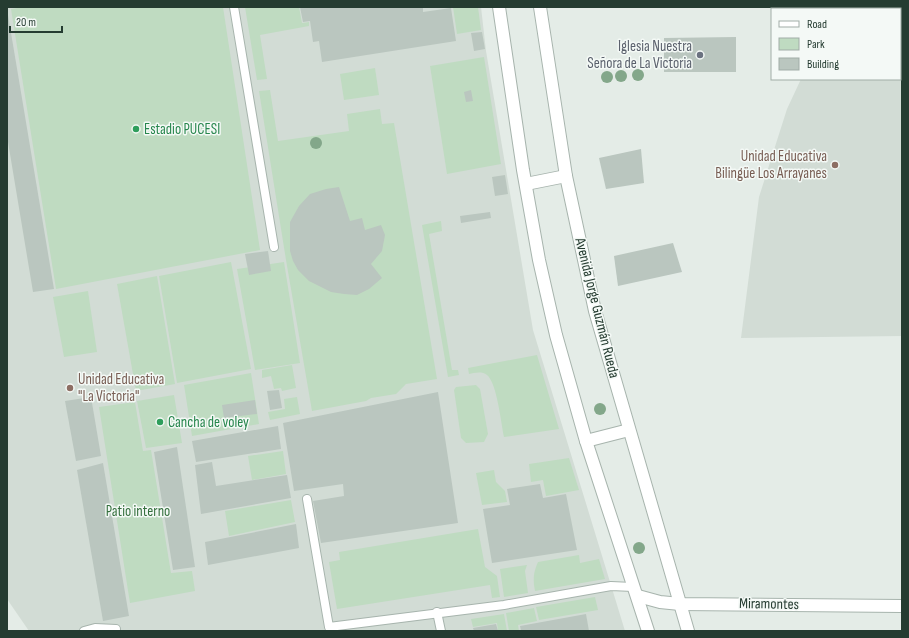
<svg xmlns="http://www.w3.org/2000/svg" width="909" height="638" font-family="'Sofia Sans Condensed',sans-serif">
  <style>
    .built { fill: #d2dcd5 }
    .green { fill: #bfdbc1 }
    .building { fill: #bac6bf }
    .lines { fill: none; stroke-linecap: round; stroke-linejoin: round }
    .service-casing { stroke: #a7b4ad; stroke-width: 10 }
    .minor-casing { stroke: #a7b4ad; stroke-width: 14 }
    .service { stroke: #fff; stroke-width: 8 }
    .minor { stroke: #fff; stroke-width: 12 }
    .tree { fill: #83a78a }
    .worship-dot { fill: #6b7280; stroke: #f4f9f6; stroke-width: 1.5 }
    .leisure-dot { fill: #2e9e5b; stroke: #f4f9f6; stroke-width: 1.5 }
    .education-dot { fill: #8d6e63; stroke: #f4f9f6; stroke-width: 1.5 }
    .labels { text-anchor: middle; dominant-baseline: central; stroke-width: 3; stroke-linejoin: round; paint-order: stroke }
    .worship-label { font-size: 15px; fill: #5b616d; stroke: #f4f9f6; text-anchor: end }
    .leisure-label { font-size: 15px; fill: #27864d; stroke: #f4f9f6; text-anchor: start }
    .education-label { font-size: 15px; fill: #785e54; stroke: #f4f9f6; text-anchor: end }
    .street-label { font-size: 15px; fill: #253c31; stroke: #f4f9f6 }
    .park-label { font-size: 15px; fill: #346f3d; stroke: #f4f9f6 }
  </style>
  <rect width="100%" height="100%" fill="#e4ece7"/>
  <g class="built">
    <path d="M7 7H481L486 51 533 330 625 631H29L7 599Z"/>
    <path d="M900 38H902V336L741 338 759 197 787 109 801 79H900Z"/>
  </g>
  <g class="green">
    <path d="M24 7H223L260 250 56 289 11 9Z"/>
    <path d="M245 7H299L302 23 309 22V26L260 35 267 79 257 80Z"/>
    <path d="M453 7H478L481 30 457 34Z"/>
    <path d="M484 57 501 164 447 174 430 66Z"/>
    <path d="M375 68 379 95 344 100 340 74Z"/>
    <path d="M270 90 278 141 349 131 347 114 380 109 382 124 394 123 437 379 406 384 396 394 371 398 366 401 312 411 286 260 259 91Z"/>
    <path d="M441 221 442 231 429 234 452 370H458L459 375 448 377 422 225Z"/>
    <path d="M231 262 251 369 177 383 159 276Z"/>
    <path d="M284 262 300 363 255 370 237 269Z"/>
    <path d="M157 276 175 384 136 391 117 284Z"/>
    <path d="M88 291 97 352 64 357 53 297Z"/>
    <path d="M537 355 559 429 504 437C501 423 497 383 487 375 482 371 474 373 469 374L468 368Z"/>
    <path d="M292 365 296 388 282 391 281 388 274 389 271 376 262 378V370Z"/>
    <path d="M251 373 259 424 192 436 184 385Z"/>
    <path d="M476 385 480 389 488 434 484 442 466 443 461 438 454 390 456 387Z"/>
    <path d="M174 395 182 443 146 448 137 401Z"/>
    <path d="M297 397 300 414 270 420 268 412 285 409 284 399Z"/>
    <path d="M135 402 143 451 151 450 171 573 192 571 195 591 130 603 99 407Z"/>
    <path d="M283 451 286 474 252 480 248 456Z"/>
    <path d="M569 458 579 490 546 496 543 480 531 482 529 464Z"/>
    <path d="M494 470 496 482 505 491 507 502 482 505 476 473Z"/>
    <path d="M291 500 295 522 229 536 225 511Z"/>
    <path d="M478 529 485 567 497 576 500 597 492 598 490 585 337 609 329 562 340 560 339 552Z"/>
    <path d="M579 555 580 563 599 559 605 579 535 591C533 580 533 573 538 562Z"/>
    <path d="M527 565 525 571 528 593 504 597 500 569Z"/>
    <path d="M595 597 598 610 539 620 536 607Z"/>
    <path d="M534 608 537 621 518 625 519 631H509L506 613Z"/>
    <path d="M504 614 507 631H498L497 623 473 627 471 619Z"/>
  </g>
  <g class="building">
    <path d="M300 7H423V12L451 8 456 41 322 62 319 41 313 42 310 21 303 22Z"/>
    <path d="M8 15 54 289 33 292 7 136Z"/>
    <path d="M482 32 485 49 474 51 471 33Z"/>
    <path d="M736 37V72H664V38Z"/>
    <path d="M471 90 473 101 466 102 464 92Z"/>
    <path d="M641 149 644 183 606 189 599 158Z"/>
    <path d="M505 175 508 194 495 196 492 177Z"/>
    <path d="M339 187 350 221 362 218 365 230 381 225 385 235 382 251 371 264 382 278 369 289 357 295 344 294 331 292 309 281 298 270 293 261 290 251V222L299 206 310 194 326 189Z"/>
    <path d="M490 212 491 218 461 223 460 216Z"/>
    <path d="M673 243 682 272 618 286 614 256Z"/>
    <path d="M268 251 271 271 249 275 245 254Z"/>
    <path d="M279 390 282 408 270 410 267 391Z"/>
    <path d="M438 392 458 523 321 543 313 501 344 496 343 484 294 491 283 423Z"/>
    <path d="M91 397 101 456 76 461 65 401Z"/>
    <path d="M255 400 257 414 224 418 222 405Z"/>
    <path d="M278 426 281 449 196 462 192 441Z"/>
    <path d="M177 447 195 567 173 570 154 452Z"/>
    <path d="M212 462 216 486 287 475 291 498 201 514 195 465Z"/>
    <path d="M103 463 129 616 103 621 77 470Z"/>
    <path d="M540 484 543 498 566 494 577 550 492 563 483 509 510 505 507 489Z"/>
    <path d="M296 524 299 548 208 565 205 542Z"/>
    <path d="M586 614 589 631H521L520 626Z"/>
    <path d="M496 624 498 631H474L473 628Z"/>
  </g>
  <g class="lines">
    <defs>
      <g id="service">
        <path d="M234 7 274 247"/>
        <path d="M307 499 329 627 504 605 611 586 633 587"/>
        <path d="M437 612 441 631"/>
        <path d="M84 631 95 628 116 629"/>
      </g>
      <g id="minor">
        <path d="M499 7 523 170 539 260 556 335 586 441 648 631"/>
        <path d="M540 7 566 176 595 311 688 631"/>
        <path d="M526 184 566 176"/>
        <path d="M586 441 629 430"/>
        <path d="M638 596 660 602 680 604 902 606"/>
      </g>
    </defs>
    <use href="#service" class="service-casing"/>
    <use href="#minor" class="minor-casing"/>
    <use href="#service" class="service"/>
    <use href="#minor" class="minor"/>
  </g>
  <g class="tree">
    <circle cx="638" cy="75" r="6"/>
    <circle cx="621" cy="76" r="6"/>
    <circle cx="607" cy="77" r="6"/>
    <circle cx="316" cy="143" r="6"/>
    <circle cx="600" cy="409" r="6"/>
    <circle cx="639" cy="548" r="6"/>
  </g>
  <circle class="worship-dot" cx="700" cy="55" r="4"/>
  <g class="leisure-dot">
    <circle cx="136" cy="129" r="4"/>
    <circle cx="160" cy="422" r="4"/>
  </g>
  <g class="education-dot">
    <circle cx="835" cy="165" r="4"/>
    <circle cx="70" cy="388" r="4"/>
  </g>
  <g class="labels">
    <g class="worship-label">
      <text x="692" y="46">Iglesia Nuestra<tspan x="692" dy="17">Señora de La Victoria</tspan></text>
    </g>
    <g class="leisure-label">
      <text x="144" y="129">Estadio PUCESI</text>
      <text x="168" y="422">Cancha de voley</text>
    </g>
    <g class="education-label">
      <text x="827" y="156">Unidad Educativa<tspan x="827" dy="17">Bilingüe Los Arrayanes</tspan></text>
      <text x="78" y="379" text-anchor="start">Unidad Educativa<tspan x="78" dy="17">"La Victoria"</tspan></text>
    </g>
    <g class="street-label">
      <text transform="translate(597 308) rotate(76)">Avenida Jorge Guzmán Rueda</text>
      <text transform="translate(769 604) rotate(1)">Miramontes</text>
    </g>
    <g class="park-label">
      <text x="138" y="511">Patio interno</text>
    </g>
  </g>
  <rect width="909" height="638" fill="none" stroke="#253c31" stroke-width="16"/>
  <rect x="771" y="8" width="130" height="72" fill="#f4f9f6" stroke="#a1ada7"/>
  <rect x="779" y="21" width="20" height="6" fill="#ffffff" stroke="#a1ada7"/>
  <text x="807" y="28" font-size="12" fill="#253c31">Road</text>
  <rect x="779" y="38" width="20" height="12" fill="#bfdbc1" stroke="#a1ada7"/>
  <text x="807" y="48" font-size="12" fill="#253c31">Park</text>
  <rect x="779" y="58" width="20" height="12" fill="#bac6bf" stroke="#a1ada7"/>
  <text x="807" y="68" font-size="12" fill="#253c31">Building</text>
  <path d="M10 26v6h52v-6" fill="none" stroke="#253c31" stroke-width="2"/>
  <text x="16" y="26" font-size="12" fill="#253c31" stroke="#f4f9f6" stroke-width="3" paint-order="stroke">20 m</text>
</svg>
